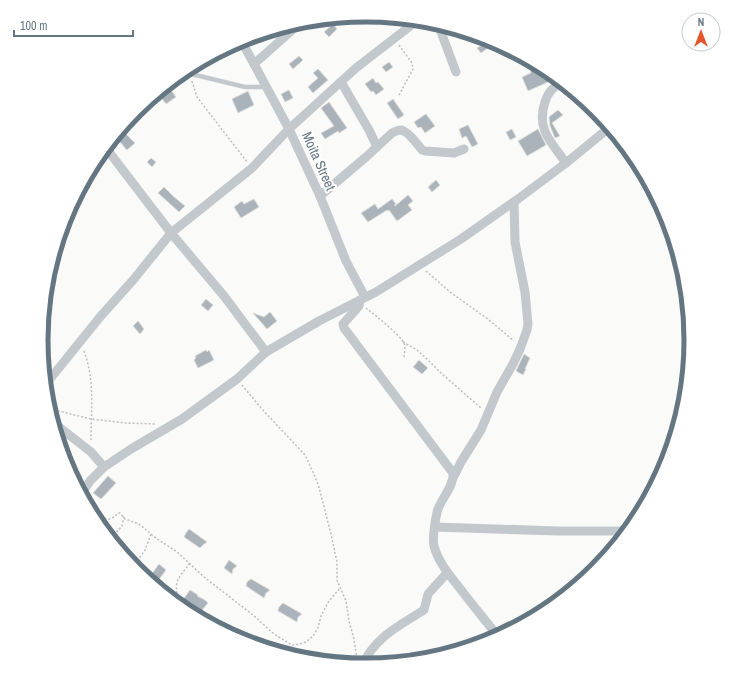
<svg xmlns="http://www.w3.org/2000/svg" width="733" height="680" font-family="'Archivo Narrow',sans-serif">
  <style>
    .building { fill: #aab3b9; stroke: #dcdcda }
    .lines { fill: none; stroke-linecap: round; stroke-linejoin: round }
    .path { stroke: #bbbfc2; stroke-width: 1.5; stroke-dasharray: 2 2; stroke-linecap: butt }
    .service { stroke: #c3c8cc; stroke-width: 4.5 }
    .minor { stroke: #c3c8cc; stroke-width: 9 }
    .labels { text-anchor: middle; dominant-baseline: central; stroke-width: 4; stroke-linejoin: round; paint-order: stroke }
    .street-label { font-size: 14px; fill: #657683; stroke: #fff }
    .rim { fill: none; stroke: #657683; stroke-width: 5 }
  </style>
  <rect width="100%" height="100%" fill="#fafaf8"/>
  <g class="building">
    <path d="M333 24 337 29 329 37 324 32Z"/>
    <path d="M481 37 496 42 481 53 477 48 482 45 477 40Z"/>
    <path d="M299 56 303 60 293 69 289 64Z"/>
    <path d="M389 62 393 67 386 72 382 67Z"/>
    <path d="M538 65 540 66 548 82 528 91 522 77 531 73 530 69Z"/>
    <path d="M318 69 328 80 313 93 308 87 318 78 313 73Z"/>
    <path d="M373 78 376 83 378 82 384 89 376 95 373 91 371 92 365 84Z"/>
    <path d="M170 89 176 97 166 104 160 96Z"/>
    <path d="M289 90 293 98 285 102 281 94Z"/>
    <path d="M248 91 254 105 238 113 232 99Z"/>
    <path d="M393 99 404 115 398 119 387 103Z"/>
    <path d="M329 102 347 128 339 133 338 131 325 139 321 133 334 126 321 108Z"/>
    <path d="M558 110 563 115 552 123 560 136 555 138 550 126 549 117Z"/>
    <path d="M426 114 435 126 425 133 421 127 418 128 414 122Z"/>
    <path d="M468 125 478 144 472 147 466 136 462 138 459 129Z"/>
    <path d="M512 129 516 137 510 140 506 132Z"/>
    <path d="M538 129 546 145 527 156 518 141Z"/>
    <path d="M126 134 135 143 127 150 119 141Z"/>
    <path d="M151 158 156 162 152 167 147 162Z"/>
    <path d="M436 180 440 185 432 192 428 187Z"/>
    <path d="M164 187 173 196 185 206 179 212 158 193Z"/>
    <path d="M408 195 413 201 408 205 412 210 397 221 389 210 387 211V210L368 222 361 213 375 204 378 209 392 199 396 204 394 205 395 206Z"/>
    <path d="M254 199 259 207 241 218 234 207 242 201 244 204Z"/>
    <path d="M206 299 213 305 208 311 201 305Z"/>
    <path d="M270 312 277 321 267 329 253 313 264 317Z"/>
    <path d="M138 321 144 329 140 334 133 326Z"/>
    <path d="M206 350 207 352 209 350 214 360 198 368 194 360 196 358 195 356Z"/>
    <path d="M524 354 530 358 525 369H526L523 375 516 371Z"/>
    <path d="M419 360 428 368 422 374 413 367Z"/>
    <path d="M108 476 116 483 101 499 93 493Z"/>
    <path d="M189 529 207 542 203 545 200 548 184 537 186 533Z"/>
    <path d="M229 560 237 566 233 569 232 574 224 568Z"/>
    <path d="M159 564 166 570 155 585 148 579Z"/>
    <path d="M251 579 270 590 266 593 264 598 246 586 247 582Z"/>
    <path d="M190 590 198 595 197 596 205 600 208 603 197 616 186 610 179 605Z"/>
    <path d="M283 603 302 614 298 617 297 622 278 611 279 607Z"/>
  </g>
  <g class="lines">
    <g class="path">
      <path d="M399 45 412 63 413 69 399 95"/>
      <path d="M192 81 197 97 247 162"/>
      <path d="M426 271 450 292 489 320 514 341"/>
      <path d="M366 308C374 314 401 336 404 343 406 348 404 354 404 359"/>
      <path d="M403 342 417 350 428 360 442 374 481 408"/>
      <path d="M84 351C95 379 91 412 91 442"/>
      <path d="M242 385 261 408 305 455 313 472 319 487 331 534 337 562V580L346 601 349 621 354 639 357 659"/>
      <path d="M50 409 91 419 126 423 156 424"/>
      <path d="M91 510C102 517 107 525 118 513H120L125 519 139 524 157 539 176 551 204 577 253 615 274 634 292 645H295L306 642 313 636 318 628 321 616 329 601 340 588"/>
      <path d="M111 538 122 526 124 516"/>
      <path d="M135 564 145 550 151 534"/>
      <path d="M179 601C173 581 178 579 190 563"/>
    </g>
    <path class="service" d="M183 72 245 87H266"/>
    <g class="minor">
      <path d="M438 24 456 72"/>
      <path d="M241 40 289 129 320 196 346 261 365 297"/>
      <path d="M254 64 298 25"/>
      <path d="M341 82 369 130 377 147"/>
      <path d="M563 83C553 86 548 92 545 102 536 129 551 142 566 163"/>
      <path d="M106 148 171 233 224 296 266 352"/>
      <path d="M320 196 366 157 392 133C395 132 397 130 401 130 408 131 418 145 422 150L425 151 454 153 464 149"/>
      <path d="M360 300 359 306 343 324 344 328 453 473C455 485 440 500 437 512 435 522 432 537 434 546 439 565 454 580 465 595 476 609 487 623 498 636"/>
      <path d="M46 384 100 317 134 279 171 233 252 168 289 129 356 68 418 20"/>
      <path d="M54 423 91 452 104 467"/>
      <path d="M454 476 461 462 481 430 497 392 513 364 520 349 527 330 528 324 525 292 515 242 514 202"/>
      <path d="M82 493 90 481 104 467 131 449 182 419 237 379 266 352 319 321 376 292 461 239 518 199 566 163 610 127"/>
      <path d="M435 527 558 531H628"/>
      <path d="M363 665C373 638 402 624 424 610L428 594 447 573"/>
    </g>
  </g>
  <g class="labels">
    <g class="street-label">
      <text transform="translate(319 161) rotate(66)">Moita Street</text>
    </g>
  </g>
  <path d="M0 0H733V680H0ZM48 340a318 318 0 1 1 636 0a318 318 0 1 1-636 0Z" fill="#fff" fill-rule="evenodd"/>
  <path class="rim" d="M48 340a318 318 0 1 1 636 0a318 318 0 1 1-636 0Z"/>
  <g transform="translate(701 32)"><circle r="19" fill="#ffffff" stroke="#c1c8cd"/>
  <path d="M0-3L7 15L0 10L-7 15Z" fill="#e4572e"/>
  <text y="-6" font-size="11" font-weight="bold" text-anchor="middle" fill="#657683">N</text>
  </g>
  <path d="M14 30v6h119v-6" fill="none" stroke="#657683" stroke-width="2"/>
  <text x="20" y="30" font-size="12" fill="#657683" stroke="#ffffff" stroke-width="3" paint-order="stroke">100 m</text>
</svg>
